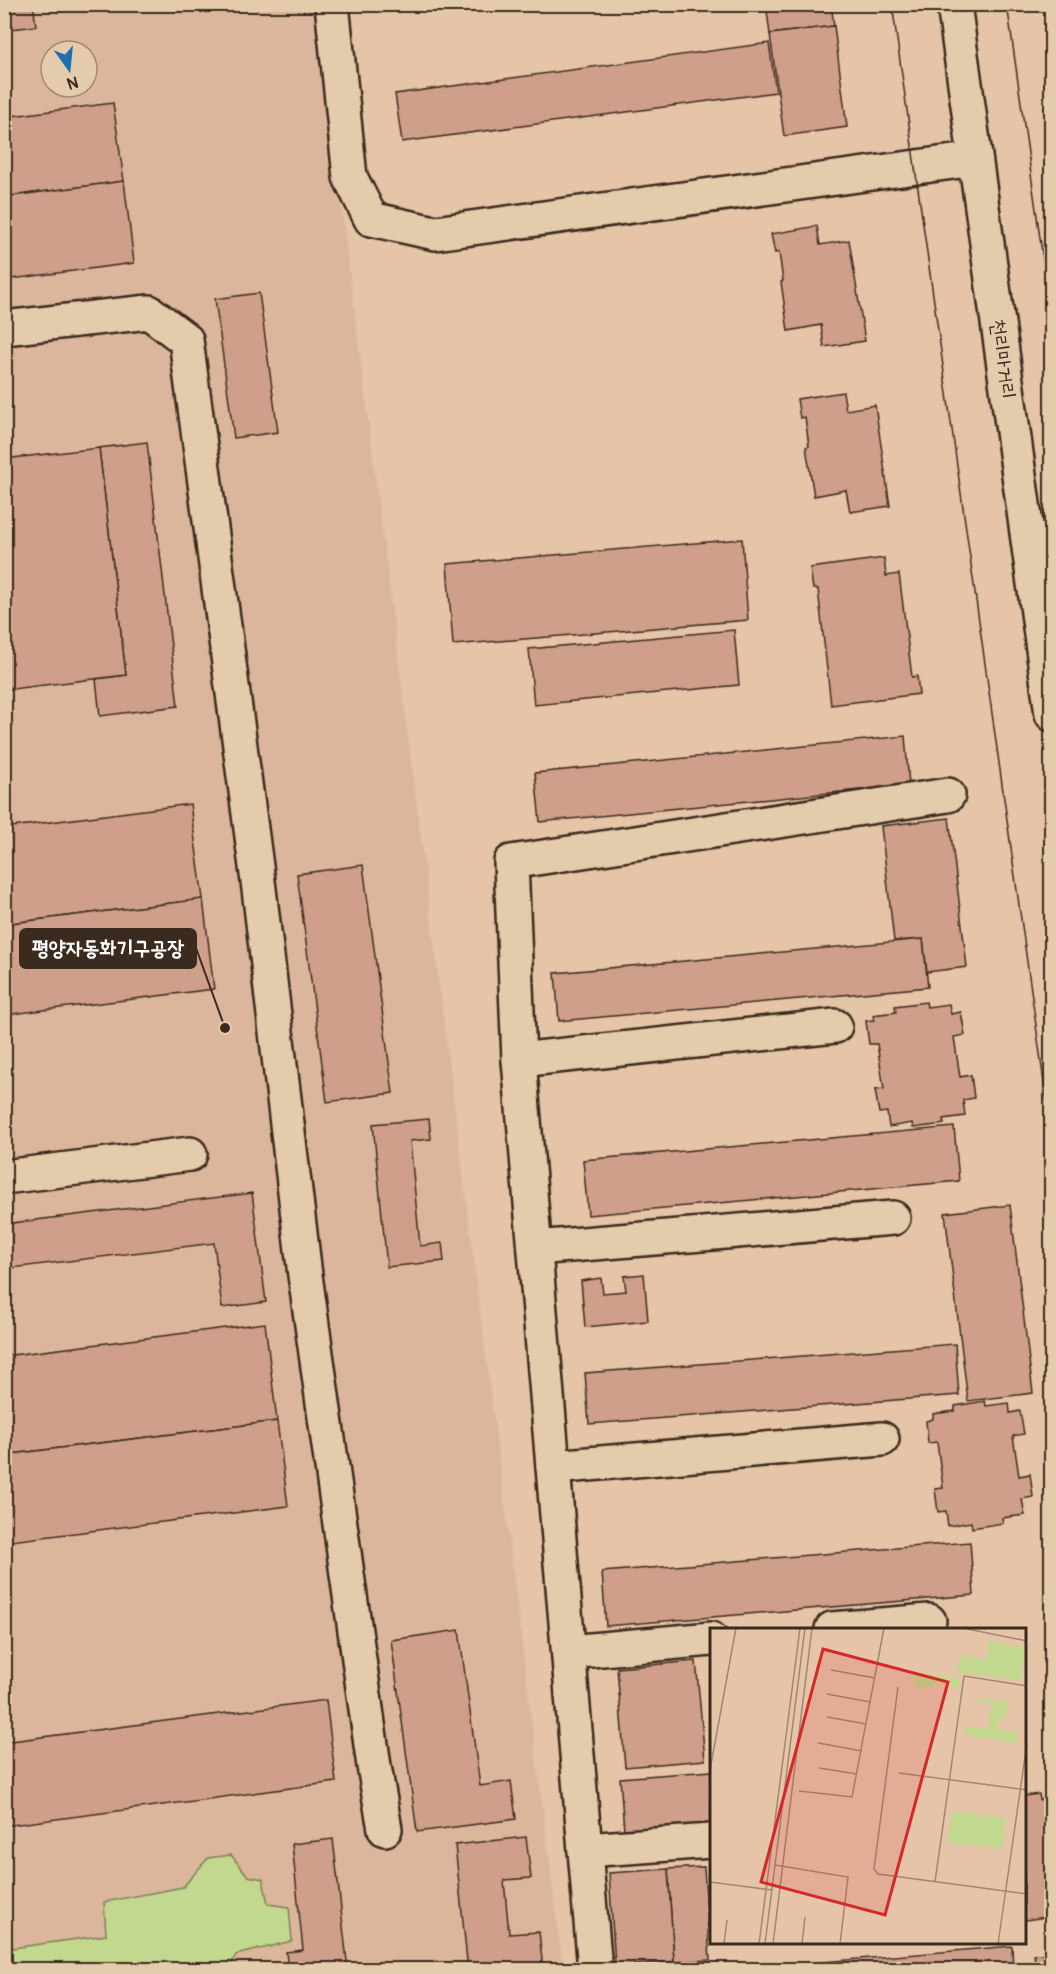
<svg xmlns="http://www.w3.org/2000/svg" width="1056" height="1974" font-family="Pangolin,'Poor Story',sans-serif">
  <style>
    .built { fill: #dcb69c; fill-rule: evenodd }
    .green { fill: #c1d88e; stroke: #7e8156; stroke-width: 1.5 }
    .building { fill: #d09f8b; stroke: #3b2a1e; stroke-width: 1.5 }
    .lines { fill: none; stroke-linecap: round; stroke-linejoin: round }
    .minor-casing { stroke: #3b2a1e; stroke-width: 38 }
    .highway-casing { stroke: #3b2a1e; stroke-width: 38 }
    .minor { stroke: #e4cbac; stroke-width: 33 }
    .highway { stroke: #e4cbac; stroke-width: 33 }
    .tram { stroke: #3b2a1e; stroke-width: 1.5 }
    .labels { text-anchor: middle; dominant-baseline: central; stroke-width: 4.5; stroke-linejoin: round; paint-order: stroke }
    .street-label { font-size: 20px; fill: #3b2a1e; stroke: #e4cbac }
    .inset-road { fill: none; stroke: #a18671; stroke-width: 1.5 }
    .view { fill: #d62828; fill-opacity: 0.15; stroke: #d62828; stroke-width: 3 }
    .inset-edge { fill: none; stroke: #3b2a1e; stroke-width: 3 }
    .leader { fill: none; stroke: #3b2a1e; stroke-width: 2 }
    .callout-dot { fill: #3b2a1e; stroke: #e4cbac; stroke-width: 2 }
    .callout { fill: #3b2a1e; stroke: #3b2a1e; stroke-width: 2 }
    .callout-label { font-size: 21px; text-anchor: middle; font-weight: bold; fill: #fff }
  </style>
  <rect width="100%" height="100%" fill="#e5c4a8"/>
  <filter id="ink" filterUnits="userSpaceOnUse"><feTurbulence type="fractalNoise" baseFrequency=".0167" numOctaves="2"/><feDisplacementMap in="SourceGraphic" scale="12" xChannelSelector="R" yChannelSelector="G"/><feConvolveMatrix kernelMatrix="1 2 1 2 8 2 1 2 1" color-interpolation-filters="sRGB"/></filter>
  <g filter="url(#ink)">
    <path class="built" d="M5 5H316L563 1969 5 1970ZM51 51H87V87H51Z"/>
    <path class="green" d="M231 1855 248 1876 263 1879 268 1904 289 1907 292 1941 236 1955 228 1969H5V1949L106 1935 104 1902 183 1887 208 1858Z"/>
    <g class="building">
      <path d="M4 4H33L36 26 4 30Z"/>
      <path d="M766 4H831L834 26 770 34Z"/>
      <path d="M834 26 847 127 784 136 770 34Z"/>
      <path d="M769 43 776 92 402 142 395 94Z"/>
      <path d="M113 103 124 181 4 197V117Z"/>
      <path d="M124 181 134 263 4 280V197Z"/>
      <path d="M817 226 820 245 849 240 865 341 824 347 821 325 788 331 781 282 783 281 779 252 775 253 771 234Z"/>
      <path d="M259 293 278 432 234 438 215 299Z"/>
      <path d="M843 392 846 410 875 405 890 506 850 512 846 490 814 496 806 447 809 446 805 417 800 418 797 399Z"/>
      <path d="M147 442 178 706 100 716 96 679 126 675 99 448Z"/>
      <path d="M99 448 126 675 4 690V459Z"/>
      <path d="M742 539 748 620 453 645 447 564Z"/>
      <path d="M884 558 886 576 899 574 912 677 917 676 919 694 831 705 818 589H813L810 568Z"/>
      <path d="M734 630 739 685 534 705 529 649Z"/>
      <path d="M905 736 909 785 540 822 535 773Z"/>
      <path d="M190 804 203 899 4 924V828Z"/>
      <path d="M949 818 967 967 927 972 923 939 894 941 881 826Z"/>
      <path d="M363 865 393 1093 327 1102 297 874Z"/>
      <path d="M203 899 214 989 4 1015V924Z"/>
      <path d="M923 939 928 987 559 1021 555 973Z"/>
      <path d="M926 1002 927 1007 949 1004 951 1014 961 1012 965 1035 954 1037 960 1077 971 1075 974 1098 963 1100 965 1116 943 1119 944 1124 913 1128 912 1123 889 1127 887 1112 879 1113 875 1090 884 1089 877 1044H869L866 1021 874 1020 873 1015 896 1012 895 1006Z"/>
      <path d="M429 1119 431 1139 410 1141 420 1246 442 1243 444 1261 387 1267 373 1124Z"/>
      <path d="M954 1127 959 1181 588 1215 583 1160Z"/>
      <path d="M252 1193 266 1302 222 1308 214 1243 4 1269V1224Z"/>
      <path d="M1010 1205 1033 1393 968 1401 945 1213Z"/>
      <path d="M644 1274 648 1321 585 1327 581 1281 601 1278 603 1293 626 1291 624 1276Z"/>
      <path d="M265 1323 277 1421 4 1455V1356Z"/>
      <path d="M955 1344 959 1395 589 1424 585 1373Z"/>
      <path d="M985 1401 986 1406 1009 1403 1010 1413 1020 1411 1024 1434 1013 1436 1019 1476 1030 1474 1033 1497 1022 1499 1025 1515 1002 1518 1003 1523 972 1528 971 1522 948 1526 946 1511 938 1512 935 1489 943 1488 937 1442 928 1443 926 1421 933 1419V1414L955 1411V1406Z"/>
      <path d="M277 1421 288 1506 4 1542V1455Z"/>
      <path d="M970 1542 974 1595 606 1626 602 1572Z"/>
      <path d="M459 1630 480 1786 511 1781 516 1819 417 1832 391 1640Z"/>
      <path d="M696 1661 705 1760 625 1767 617 1668Z"/>
      <path d="M326 1700 336 1782 4 1826V1742Z"/>
      <path d="M711 1771V1824L624 1830 620 1778Z"/>
      <path d="M1039 1794 1040 1800 1052 1798V1916L1026 1920 1024 1916V1796Z"/>
      <path d="M526 1837 531 1878 504 1880 509 1934 539 1932 543 1970H468L455 1845Z"/>
      <path d="M333 1839 348 1970H288L286 1952 303 1950 292 1844Z"/>
      <path d="M704 1867 710 1960 674 1962 668 1869Z"/>
      <path d="M668 1869 674 1962 615 1966 609 1873Z"/>
      <path d="M1012 1946 1013 1970H729Z"/>
      <path d="M1052 1952V1970H1037L1034 1955Z"/>
    </g>
    <g class="lines">
      <defs>
        <g id="minor">
          <path d="M332 4 350 177 371 219 435 233 975 159"/>
          <path d="M4 328 149 312 186 340 259 889 305 1275 374 1766 385 1829"/>
          <path d="M519 1060 835 1026"/>
          <path d="M4 1177 190 1154"/>
          <path d="M535 1248 893 1218"/>
          <path d="M553 1467 882 1439"/>
          <path d="M832 1629 929 1621"/>
          <path d="M569 1652 711 1639"/>
          <path d="M585 1850 711 1841"/>
          <path d="M595 1970 519 1060 511 862 948 795"/>
        </g>
        <path id="highway" d="M954 4 1052 714"/>
      </defs>
      <use href="#minor" class="minor-casing"/>
      <use href="#highway" class="highway-casing"/>
      <use href="#minor" class="minor"/>
      <use href="#highway" class="highway"/>
      <g class="tram">
        <path d="M892 4 1052 1139"/>
        <path d="M1007 4 1052 323"/>
      </g>
    </g>
  </g>
  <g class="labels">
    <g class="street-label">
      <text transform="translate(1003 359) rotate(82)">천리마거리</text>
    </g>
  </g>
  <g transform="translate(710 1628)">
    <rect width="316" height="316" fill="#e5c4a8"/>
    <path d="M279 13 314 20 311 52 247 44 250 27 276 32ZM212 45 251 51 250 59 224 55 223 59 207 61 202 49ZM269 70 298 74 296 91 289 90 287 101 308 104 307 115 254 107 255 98 278 101 282 75 268 73ZM242 183 296 190 292 221 237 214Z" fill="#c1d88e"/>
    <path class="inset-road" d="M253 0 317 13M121 42 165 50M188 59 164 241 168 246 317 266M117 66 160 74M117 89 156 96M108 115 152 123M109 140 147 146M0 142 26 0M189 145 317 162M89 163 142 169 174 0M65 237 138 249 130 316M0 254 62 262M225 254 254 48 317 58M14 316 17 292M49 316 90 0M55 316 95 0M63 316 102 0M92 316 95 289M288 316 317 115"/>
    <path class="view" d="M113 21 238 54 175 287 51 254Z"/>
    <rect width="316" height="316" class="inset-edge"/>
  </g>
  <path class="leader" d="M225 1028L196 948"/>
  <circle class="callout-dot" cx="225" cy="1028" r="6"/>
  <rect class="callout" x="20" y="929" width="176" height="39" rx="6"/>
  <g class="callout-label">
    <text x="108" y="955">평양자동화기구공장</text>
  </g>
  <rect width="1056" height="1974" fill="none" stroke="#e4cbac" stroke-width="24"/>
  <rect x="12" y="12" width="1032" height="1950" fill="none" stroke="#3b2a1e" stroke-width="2" filter="url(#ink)"/>
  <g transform="translate(69 69) rotate(165)"><circle r="28" fill="#e4cbac" stroke="#a08b73" stroke-width="1.5"/>
  <path d="M0-4.5L10 22L0 15L-10 22Z" fill="#1f6fb2"/>
  <text y="-9" font-size="16" font-weight="bold" text-anchor="middle" fill="#3b2a1e">N</text>
  </g>
</svg>
